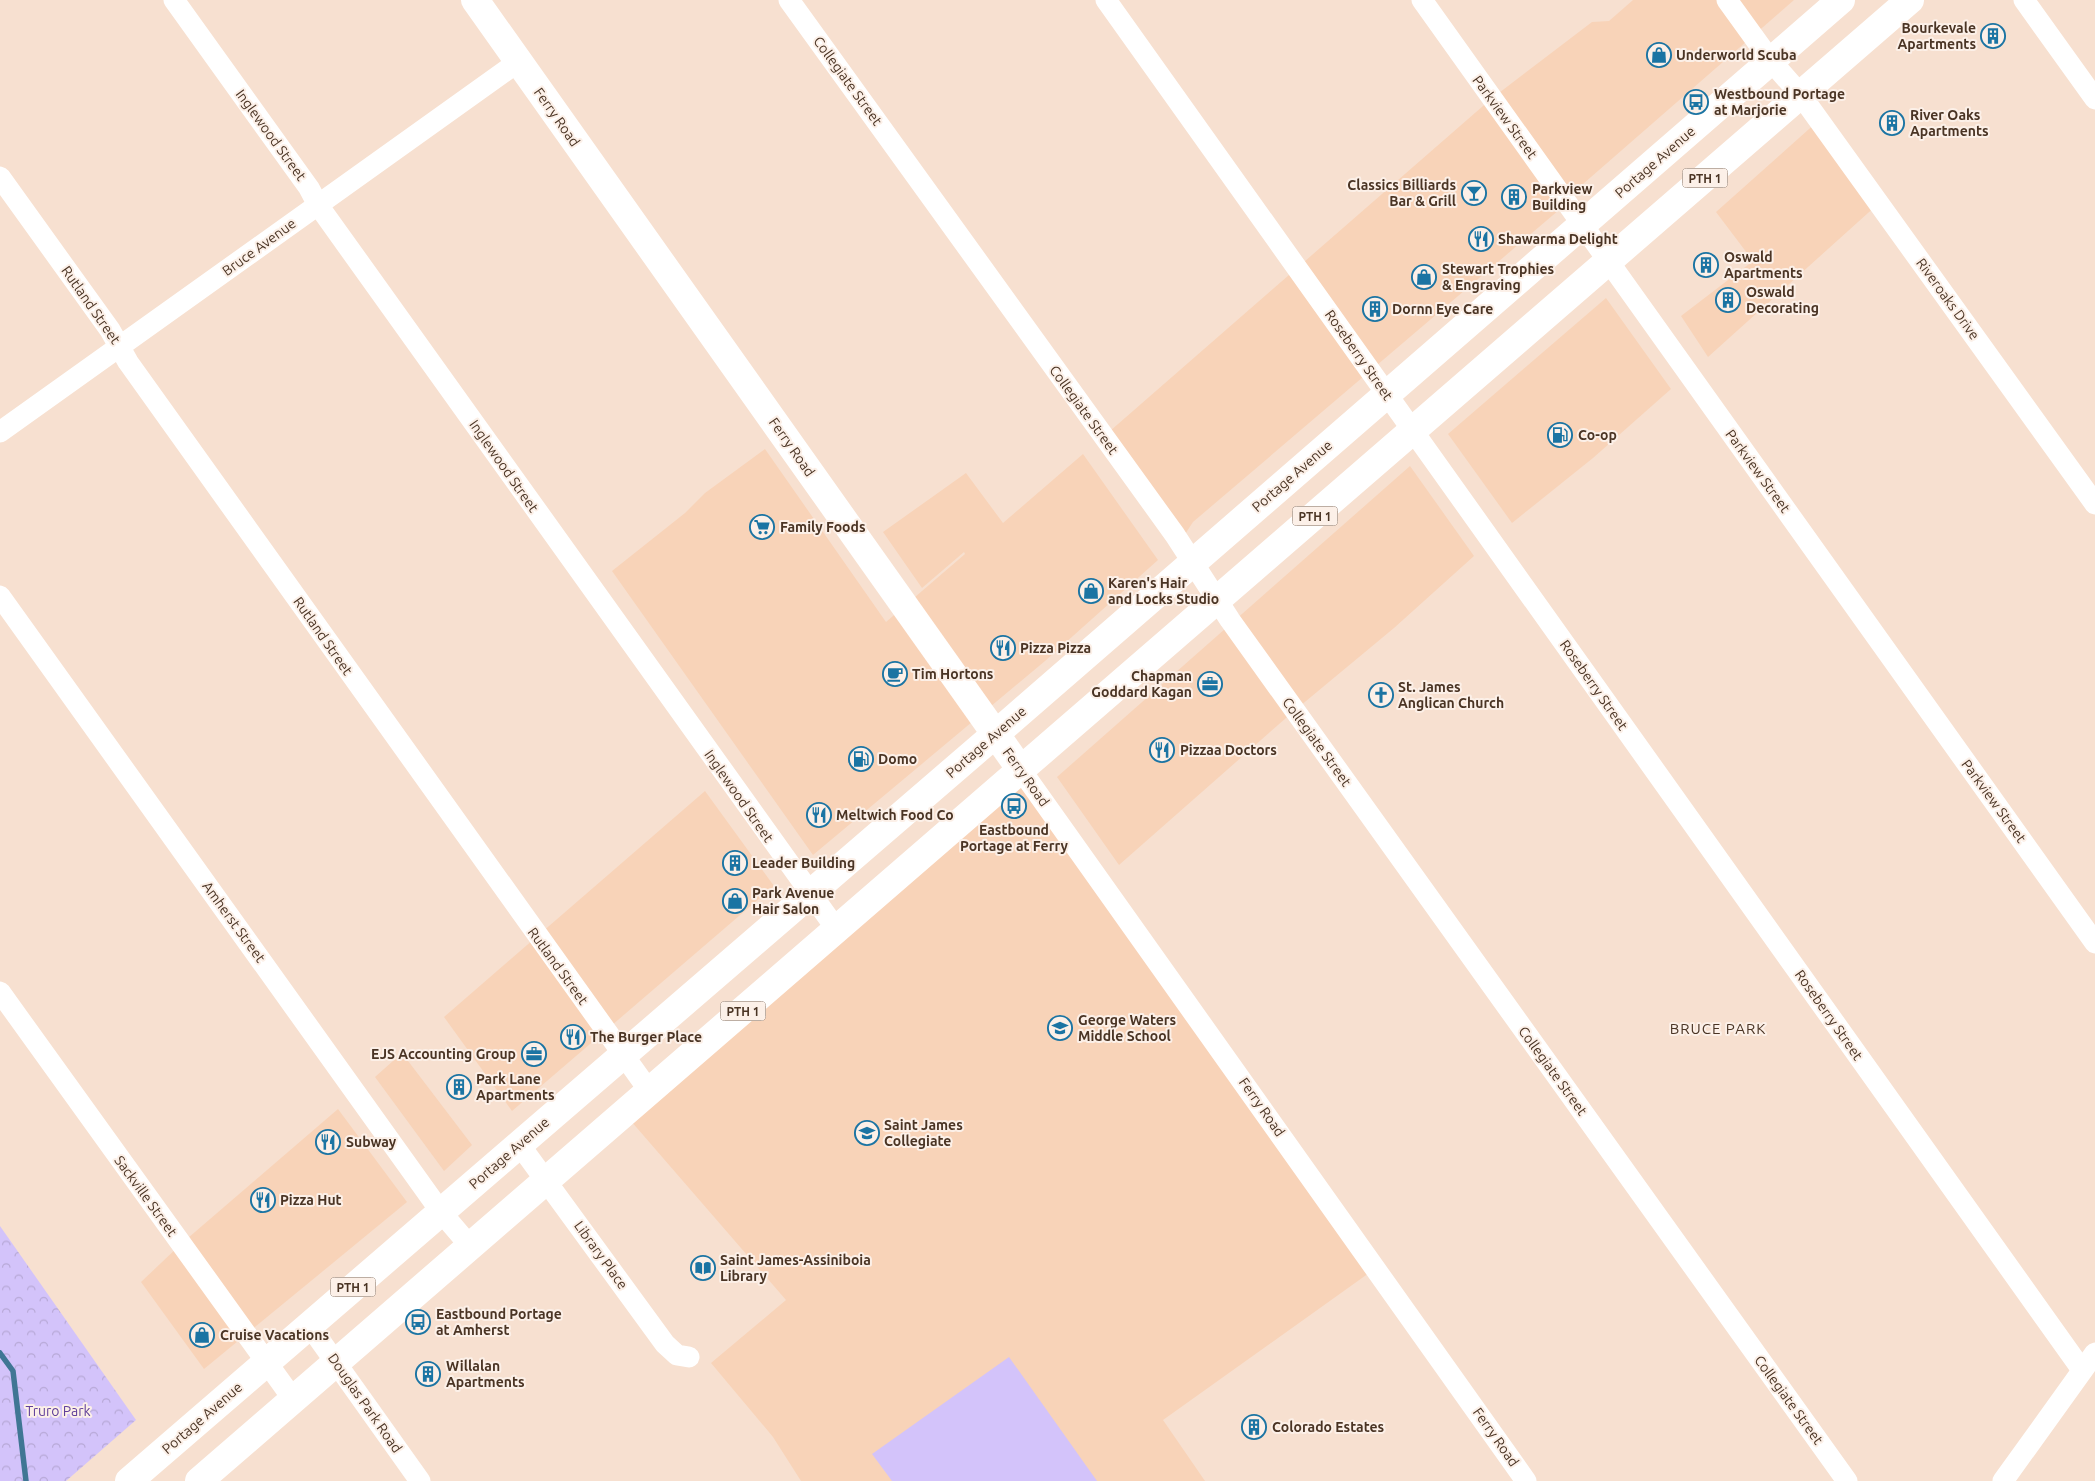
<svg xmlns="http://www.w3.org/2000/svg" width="2095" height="1481" font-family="Ubuntu,sans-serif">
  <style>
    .built { fill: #f8d3b8 }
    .park { fill: url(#park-crowns) }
    .garden { fill: #d3c3fa }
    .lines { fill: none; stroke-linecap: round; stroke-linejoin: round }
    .stream { stroke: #407694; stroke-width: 5.5 }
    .street { stroke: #fff; stroke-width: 21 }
    .secondary { stroke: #fff; stroke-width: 28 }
    .highway { stroke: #fff; stroke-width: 28 }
    .labels { text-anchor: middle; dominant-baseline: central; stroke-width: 4; stroke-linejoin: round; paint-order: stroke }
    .shield { fill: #fcf0e8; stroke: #7f6c5f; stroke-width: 1 }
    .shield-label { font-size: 12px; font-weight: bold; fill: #4a3424 }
    .poi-label { font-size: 14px; font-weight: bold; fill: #4a3424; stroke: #fcf0e8; text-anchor: start }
    .street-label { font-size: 14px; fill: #4a3424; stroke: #fcf0e8 }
    .park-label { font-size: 14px; fill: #62409a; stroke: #fcf0e8 }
    .neighbourhood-label { font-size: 15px; letter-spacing: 1px; fill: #4a3424; stroke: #fcf0e8 }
  </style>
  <defs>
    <pattern id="park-crowns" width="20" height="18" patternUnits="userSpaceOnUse" patternTransform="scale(1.25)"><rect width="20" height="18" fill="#d3c3fa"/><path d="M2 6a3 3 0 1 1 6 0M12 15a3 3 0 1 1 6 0" fill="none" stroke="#b7a8d6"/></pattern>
  </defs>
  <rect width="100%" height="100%" fill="#f7e0d0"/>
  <g class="built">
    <path d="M1633 0H1794L1583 184 1566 204 1193 522 1178 545 1102 438 1491 99 1592 22 1609 21Z"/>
    <path d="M1818 121 1878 204 1708 357 1681 316 1753 261 1716 212Z"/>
    <path d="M1606 298 1671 389 1593 458 1512 523 1448 434Z"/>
    <path d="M765 449 886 622 965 554 964 552 922 588 883 532 966 473 1003 523 1083 454 1158 560 1045 661 813 855 612 571 685 513 705 493Z"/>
    <path d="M1410 466 1474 556 1394 628 1294 711 1119 865 1057 777Z"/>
    <path d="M1021 770 1376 1268 1163 1420 1205 1481H801L773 1437 711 1363 786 1300 624 1113Z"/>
    <path d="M705 791 774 886 512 1111 444 1017Z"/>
    <path d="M402 1053 472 1145 444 1171 375 1077Z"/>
    <path d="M338 1109 407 1202 204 1369 141 1282 181 1244Z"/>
  </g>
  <path class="park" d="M0 1226 136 1420 66 1481H0Z"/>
  <path class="garden" d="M1009 1357 1097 1481H892L872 1454Z"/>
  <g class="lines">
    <path class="stream" d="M0 1353 13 1371 26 1481"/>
    <g class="street">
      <path d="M174 0 309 188 318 205 837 930"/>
      <path d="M789 0 1175 535 1230 620 1847 1481"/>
      <path d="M1106 0 2082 1370"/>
      <path d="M1422 0 2095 943"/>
      <path d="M1727 0 1771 61 1800 94 2095 504"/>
      <path d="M2024 0 2095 99"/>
      <path d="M0 177 110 330 128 362 650 1092"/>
      <path d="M0 432 518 62"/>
      <path d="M0 596 441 1212 470 1246"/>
      <path d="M1021 770 1526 1481"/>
      <path d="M0 992 293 1399"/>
      <path d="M519 1144 665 1344 677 1355 689 1357"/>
      <path d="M309 1325 420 1481"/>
      <path d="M2003 1481 2095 1353"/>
    </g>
    <path class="secondary" d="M475 0 1021 770"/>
    <g class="highway">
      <path d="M129 1481 1014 718 1841 0"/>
      <path d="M199 1481 1910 0"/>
    </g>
  </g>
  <defs>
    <symbol id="building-ring" viewBox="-11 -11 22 22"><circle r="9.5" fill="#fcf0e8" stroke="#1b74a3" stroke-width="1.5"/><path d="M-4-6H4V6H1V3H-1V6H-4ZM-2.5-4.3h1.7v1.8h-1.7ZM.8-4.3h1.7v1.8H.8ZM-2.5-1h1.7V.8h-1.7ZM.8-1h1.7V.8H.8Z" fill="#1b74a3"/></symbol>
    <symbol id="shop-ring" viewBox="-11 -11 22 22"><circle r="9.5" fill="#fcf0e8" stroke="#1b74a3" stroke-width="1.5"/><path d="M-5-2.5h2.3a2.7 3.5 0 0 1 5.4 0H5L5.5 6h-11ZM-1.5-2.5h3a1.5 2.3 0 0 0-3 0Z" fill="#1b74a3"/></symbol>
    <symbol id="bus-ring" viewBox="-11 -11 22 22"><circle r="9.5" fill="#fcf0e8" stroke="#1b74a3" stroke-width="1.5"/><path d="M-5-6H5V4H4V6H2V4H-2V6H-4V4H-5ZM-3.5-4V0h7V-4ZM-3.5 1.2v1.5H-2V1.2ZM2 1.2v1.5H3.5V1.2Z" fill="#1b74a3"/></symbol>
    <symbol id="bar-ring" viewBox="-11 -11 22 22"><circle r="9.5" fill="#fcf0e8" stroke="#1b74a3" stroke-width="1.5"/><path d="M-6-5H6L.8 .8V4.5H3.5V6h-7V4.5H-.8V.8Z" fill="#1b74a3"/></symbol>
    <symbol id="restaurant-ring" viewBox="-11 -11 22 22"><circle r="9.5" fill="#fcf0e8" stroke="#1b74a3" stroke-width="1.5"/><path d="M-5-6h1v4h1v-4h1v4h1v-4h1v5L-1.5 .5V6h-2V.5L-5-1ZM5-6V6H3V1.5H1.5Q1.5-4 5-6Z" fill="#1b74a3"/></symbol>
    <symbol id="fuel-ring" viewBox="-11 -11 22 22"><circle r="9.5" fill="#fcf0e8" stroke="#1b74a3" stroke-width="1.5"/><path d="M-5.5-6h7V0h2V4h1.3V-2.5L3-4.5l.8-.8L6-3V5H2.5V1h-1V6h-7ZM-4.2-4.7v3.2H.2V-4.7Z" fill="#1b74a3"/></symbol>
    <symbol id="supermarket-ring" viewBox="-11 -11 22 22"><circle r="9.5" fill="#fcf0e8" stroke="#1b74a3" stroke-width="1.5"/><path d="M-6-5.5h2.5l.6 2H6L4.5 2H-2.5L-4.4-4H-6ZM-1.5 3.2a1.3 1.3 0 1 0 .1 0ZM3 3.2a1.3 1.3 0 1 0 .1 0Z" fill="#1b74a3"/></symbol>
    <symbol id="cafe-ring" viewBox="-11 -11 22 22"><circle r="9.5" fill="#fcf0e8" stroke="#1b74a3" stroke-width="1.5"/><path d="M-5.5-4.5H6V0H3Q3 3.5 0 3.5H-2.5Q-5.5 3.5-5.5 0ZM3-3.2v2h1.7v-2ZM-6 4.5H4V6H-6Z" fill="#1b74a3"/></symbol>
    <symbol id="office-ring" viewBox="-11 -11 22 22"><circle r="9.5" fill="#fcf0e8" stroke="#1b74a3" stroke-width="1.5"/><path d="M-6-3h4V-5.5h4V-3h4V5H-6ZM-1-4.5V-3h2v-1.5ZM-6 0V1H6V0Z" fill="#1b74a3"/></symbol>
    <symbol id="church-ring" viewBox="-11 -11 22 22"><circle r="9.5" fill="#fcf0e8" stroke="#1b74a3" stroke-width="1.5"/><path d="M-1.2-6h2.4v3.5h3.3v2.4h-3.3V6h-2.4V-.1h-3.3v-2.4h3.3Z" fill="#1b74a3"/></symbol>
    <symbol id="school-ring" viewBox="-11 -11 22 22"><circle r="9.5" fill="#fcf0e8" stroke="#1b74a3" stroke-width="1.5"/><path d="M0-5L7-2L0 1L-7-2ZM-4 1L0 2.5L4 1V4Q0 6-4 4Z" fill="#1b74a3"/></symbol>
    <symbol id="library-ring" viewBox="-11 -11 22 22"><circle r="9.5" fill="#fcf0e8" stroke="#1b74a3" stroke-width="1.5"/><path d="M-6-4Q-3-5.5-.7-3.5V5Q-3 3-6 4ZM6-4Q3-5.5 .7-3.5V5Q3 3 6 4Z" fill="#1b74a3"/></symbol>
  </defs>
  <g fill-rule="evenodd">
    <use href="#building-ring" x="1979" y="22" width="28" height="28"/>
    <use href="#shop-ring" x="1645" y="41" width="28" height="28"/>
    <use href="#bus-ring" x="1682" y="88" width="28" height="28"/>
    <use href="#building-ring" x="1878" y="109" width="28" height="28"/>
    <use href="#bar-ring" x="1460" y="179" width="28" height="28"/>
    <use href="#building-ring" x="1500" y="183" width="28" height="28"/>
    <use href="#restaurant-ring" x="1467" y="225" width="28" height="28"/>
    <use href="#building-ring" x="1692" y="251" width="28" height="28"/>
    <use href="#shop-ring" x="1410" y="263" width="28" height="28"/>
    <use href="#building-ring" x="1714" y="286" width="28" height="28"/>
    <use href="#building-ring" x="1361" y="295" width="28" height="28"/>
    <use href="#fuel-ring" x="1546" y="421" width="28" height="28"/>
    <use href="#supermarket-ring" x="748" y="513" width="28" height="28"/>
    <use href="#shop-ring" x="1077" y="577" width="28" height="28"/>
    <use href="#restaurant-ring" x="989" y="634" width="28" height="28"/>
    <use href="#cafe-ring" x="881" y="660" width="28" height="28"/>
    <use href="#office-ring" x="1196" y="670" width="28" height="28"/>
    <use href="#church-ring" x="1367" y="681" width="28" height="28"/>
    <use href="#restaurant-ring" x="1148" y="736" width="28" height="28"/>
    <use href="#fuel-ring" x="847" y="745" width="28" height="28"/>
    <use href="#bus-ring" x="1000" y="792" width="28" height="28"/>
    <use href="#restaurant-ring" x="805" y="801" width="28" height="28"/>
    <use href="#building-ring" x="721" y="849" width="28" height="28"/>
    <use href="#shop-ring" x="721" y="887" width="28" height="28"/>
    <use href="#school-ring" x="1046" y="1014" width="28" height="28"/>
    <use href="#restaurant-ring" x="559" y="1023" width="28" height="28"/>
    <use href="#office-ring" x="520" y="1040" width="28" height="28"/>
    <use href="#building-ring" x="445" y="1073" width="28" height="28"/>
    <use href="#school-ring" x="853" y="1119" width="28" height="28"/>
    <use href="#restaurant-ring" x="314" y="1128" width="28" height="28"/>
    <use href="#restaurant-ring" x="249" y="1186" width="28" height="28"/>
    <use href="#library-ring" x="689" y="1254" width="28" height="28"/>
    <use href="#bus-ring" x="404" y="1308" width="28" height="28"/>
    <use href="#shop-ring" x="188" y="1321" width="28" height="28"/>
    <use href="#building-ring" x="414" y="1360" width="28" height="28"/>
    <use href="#building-ring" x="1240" y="1413" width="28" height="28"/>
  </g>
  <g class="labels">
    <g class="shield">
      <rect x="1682.5" y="168.5" width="45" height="19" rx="4"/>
      <rect x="1292.5" y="506.5" width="45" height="19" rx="4"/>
      <rect x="720.5" y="1001.5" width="45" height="19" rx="4"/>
      <rect x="330.5" y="1277.5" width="45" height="19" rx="4"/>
    </g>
    <g class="shield-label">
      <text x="1705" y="178">PTH 1</text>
      <text x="1315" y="516">PTH 1</text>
      <text x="743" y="1011">PTH 1</text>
      <text x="353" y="1287">PTH 1</text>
    </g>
    <g class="poi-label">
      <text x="1976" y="28" text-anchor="end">Bourkevale<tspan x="1976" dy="16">Apartments</tspan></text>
      <text x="1676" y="55">Underworld Scuba</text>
      <text x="1714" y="94">Westbound Portage<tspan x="1714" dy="16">at Marjorie</tspan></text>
      <text x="1910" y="115">River Oaks<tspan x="1910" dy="16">Apartments</tspan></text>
      <text x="1456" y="185" text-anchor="end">Classics Billiards<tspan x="1456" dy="16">Bar &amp; Grill</tspan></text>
      <text x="1532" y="189">Parkview<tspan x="1532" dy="16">Building</tspan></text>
      <text x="1498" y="239">Shawarma Delight</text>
      <text x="1724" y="257">Oswald<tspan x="1724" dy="16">Apartments</tspan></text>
      <text x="1442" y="269">Stewart Trophies<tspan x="1442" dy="16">&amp; Engraving</tspan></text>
      <text x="1746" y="292">Oswald<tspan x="1746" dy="16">Decorating</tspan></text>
      <text x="1392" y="309">Dornn Eye Care</text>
      <text x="1578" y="435">Co-op</text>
      <text x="780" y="527">Family Foods</text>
      <text x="1108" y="583">Karen's Hair<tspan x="1108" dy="16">and Locks Studio</tspan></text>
      <text x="1020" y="648">Pizza Pizza</text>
      <text x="912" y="674">Tim Hortons</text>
      <text x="1192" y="676" text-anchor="end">Chapman<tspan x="1192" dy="16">Goddard Kagan</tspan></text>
      <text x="1398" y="687">St. James<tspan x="1398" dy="16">Anglican Church</tspan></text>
      <text x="1180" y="750">Pizzaa Doctors</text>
      <text x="878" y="759">Domo</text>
      <text x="836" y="815">Meltwich Food Co</text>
      <text x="1014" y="830" text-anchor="middle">Eastbound<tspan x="1014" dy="16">Portage at Ferry</tspan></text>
      <text x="752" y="863">Leader Building</text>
      <text x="752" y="893">Park Avenue<tspan x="752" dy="16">Hair Salon</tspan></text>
      <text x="1078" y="1020">George Waters<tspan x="1078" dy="16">Middle School</tspan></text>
      <text x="590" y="1037">The Burger Place</text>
      <text x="516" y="1054" text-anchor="end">EJS Accounting Group</text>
      <text x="476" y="1079">Park Lane<tspan x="476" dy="16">Apartments</tspan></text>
      <text x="884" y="1125">Saint James<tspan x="884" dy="16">Collegiate</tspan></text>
      <text x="346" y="1142">Subway</text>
      <text x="280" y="1200">Pizza Hut</text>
      <text x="720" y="1260">Saint James-Assiniboia<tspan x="720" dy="16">Library</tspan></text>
      <text x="436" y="1314">Eastbound Portage<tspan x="436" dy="16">at Amherst</tspan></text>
      <text x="220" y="1335">Cruise Vacations</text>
      <text x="446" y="1366">Willalan<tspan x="446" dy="16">Apartments</tspan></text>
      <text x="1272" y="1427">Colorado Estates</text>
    </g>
    <g class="street-label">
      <text transform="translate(848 81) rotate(54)">Collegiate Street</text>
      <text transform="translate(557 117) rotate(55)">Ferry Road</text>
      <text transform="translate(1505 117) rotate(54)">Parkview Street</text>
      <text transform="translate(271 135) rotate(54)">Inglewood Street</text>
      <text transform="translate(1655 162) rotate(-41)">Portage Avenue</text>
      <text transform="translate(259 247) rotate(-36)">Bruce Avenue</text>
      <text transform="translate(1948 299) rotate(54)">Riveroaks Drive</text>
      <text transform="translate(91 305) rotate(55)">Rutland Street</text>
      <text transform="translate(1359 355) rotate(55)">Roseberry Street</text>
      <text transform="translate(1084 410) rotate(54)">Collegiate Street</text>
      <text transform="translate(792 447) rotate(55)">Ferry Road</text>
      <text transform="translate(504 466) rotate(55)">Inglewood Street</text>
      <text transform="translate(1758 471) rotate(54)">Parkview Street</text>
      <text transform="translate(1292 476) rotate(-41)">Portage Avenue</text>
      <text transform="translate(323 636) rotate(55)">Rutland Street</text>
      <text transform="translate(1594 685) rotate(55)">Roseberry Street</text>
      <text transform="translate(986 742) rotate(-41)">Portage Avenue</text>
      <text transform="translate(1317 742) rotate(54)">Collegiate Street</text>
      <text transform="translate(1026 777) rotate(54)">Ferry Road</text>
      <text transform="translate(739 796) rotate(55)">Inglewood Street</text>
      <text transform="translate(1994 801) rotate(54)">Parkview Street</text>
      <text transform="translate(234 922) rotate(54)">Amherst Street</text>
      <text transform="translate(558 966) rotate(54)">Rutland Street</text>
      <text transform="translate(1829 1015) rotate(55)">Roseberry Street</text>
      <text transform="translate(1553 1071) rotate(54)">Collegiate Street</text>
      <text transform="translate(1262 1107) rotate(55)">Ferry Road</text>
      <text transform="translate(509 1153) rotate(-41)">Portage Avenue</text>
      <text transform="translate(146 1196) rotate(54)">Sackville Street</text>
      <text transform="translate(601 1255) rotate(54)">Library Place</text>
      <text transform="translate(1789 1400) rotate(54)">Collegiate Street</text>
      <text transform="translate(365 1403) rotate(55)">Douglas Park Road</text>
      <text transform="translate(202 1418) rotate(-41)">Portage Avenue</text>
      <text transform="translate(1496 1437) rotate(55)">Ferry Road</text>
    </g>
    <g class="park-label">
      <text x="58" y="1411">Truro Park</text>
    </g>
    <g class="neighbourhood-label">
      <text x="1718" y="1028">BRUCE PARK</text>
    </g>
  </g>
</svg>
